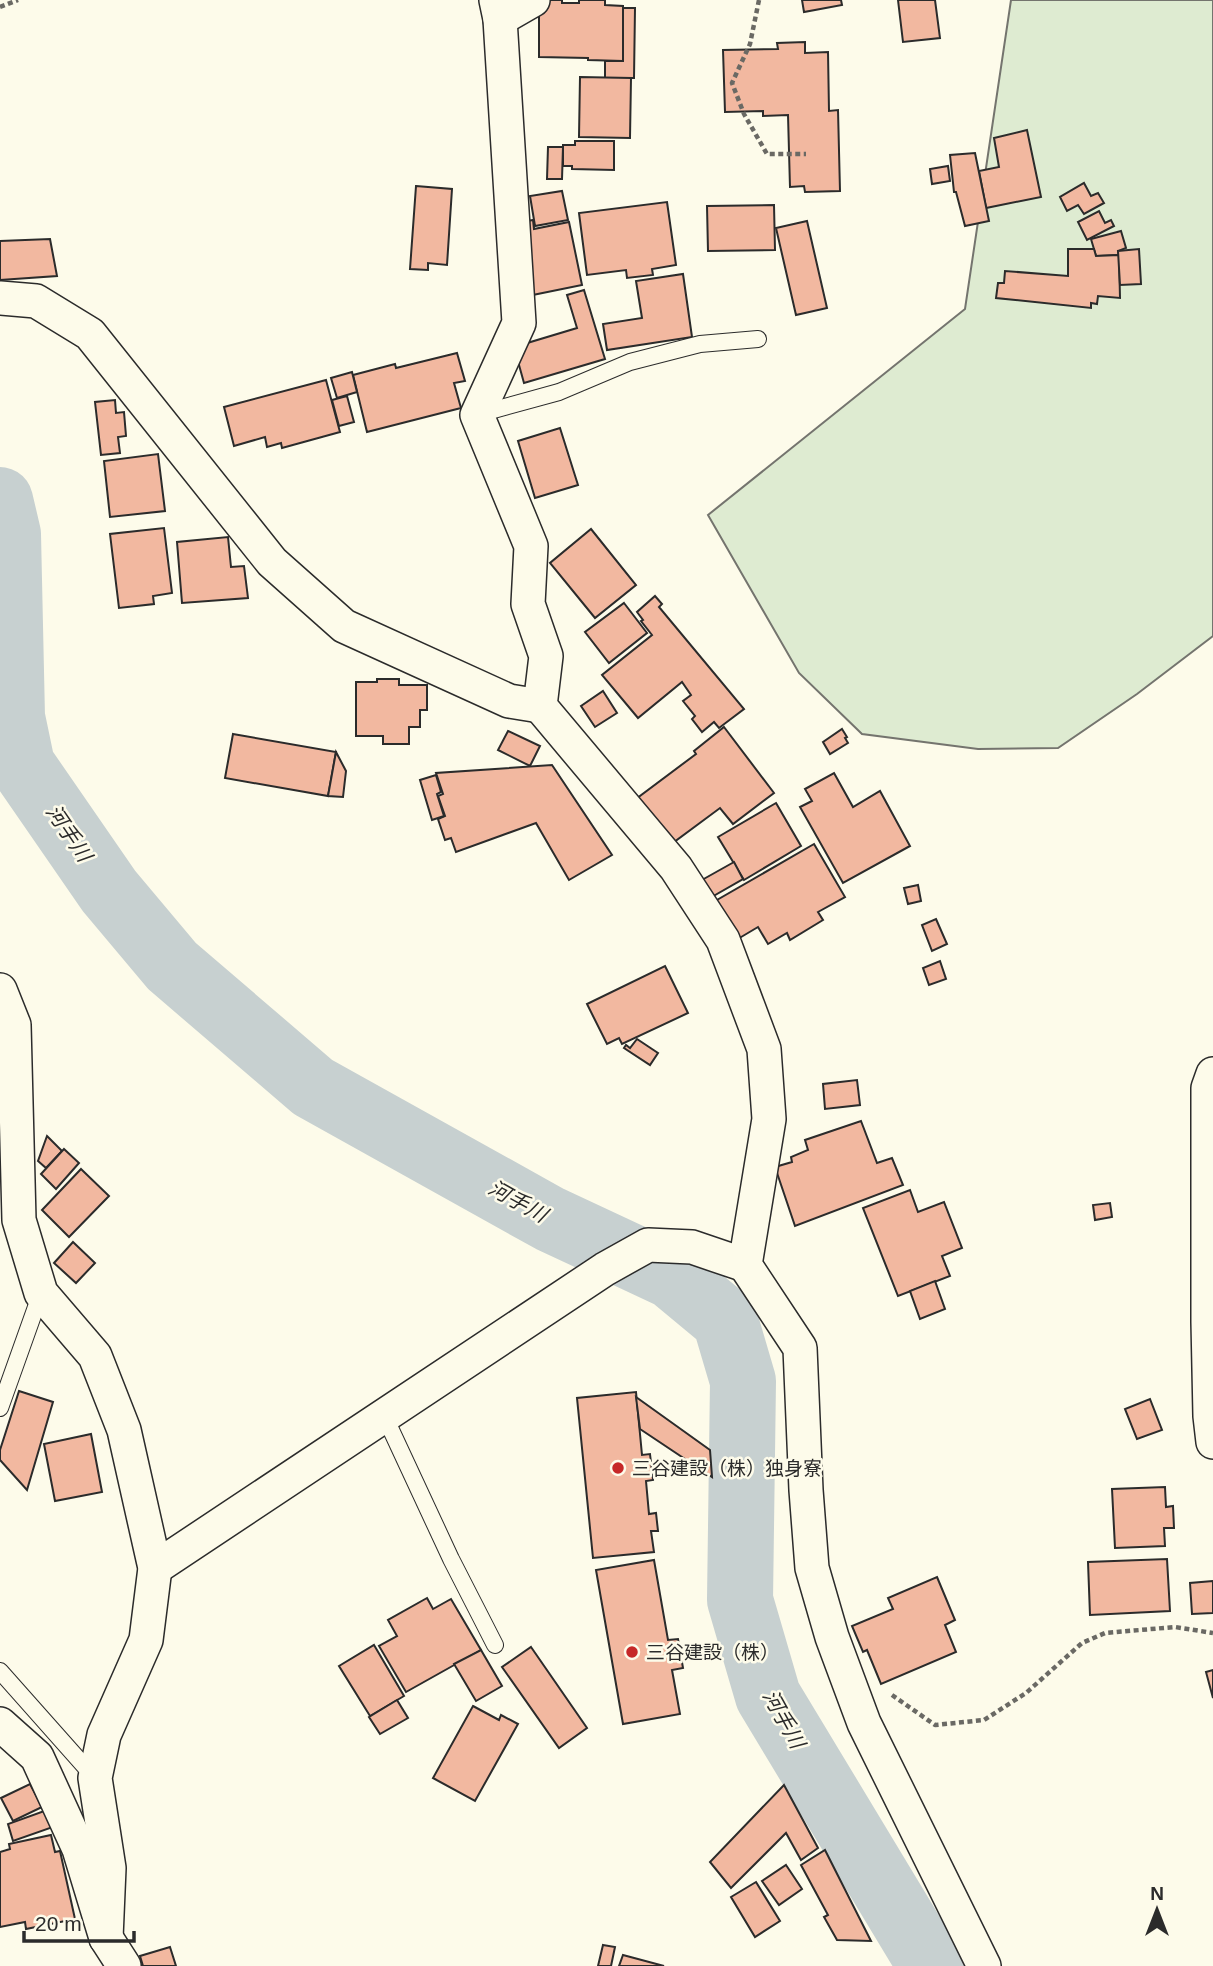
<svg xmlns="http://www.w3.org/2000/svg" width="1213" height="1966" font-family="Arial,'Noto Sans JP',sans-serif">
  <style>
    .green { fill: #deebd1; stroke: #74746e; stroke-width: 2 }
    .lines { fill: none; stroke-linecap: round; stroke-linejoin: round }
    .river { stroke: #c7d0d0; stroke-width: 66 }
    .building { fill: #f2b8a0; stroke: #2b2b2b; stroke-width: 2 }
    .service-casing { stroke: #2b2b2b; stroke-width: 18 }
    .minor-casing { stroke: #2b2b2b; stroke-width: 36 }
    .path { stroke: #6a6964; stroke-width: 4.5; stroke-dasharray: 5 3.5; stroke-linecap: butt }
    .service { stroke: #fdfbea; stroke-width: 16 }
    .minor { stroke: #fdfbea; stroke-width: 33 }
    .poi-dot { fill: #c62828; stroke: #fdfbea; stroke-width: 2.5 }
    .labels { text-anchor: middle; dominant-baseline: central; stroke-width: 5; stroke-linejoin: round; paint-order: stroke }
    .poi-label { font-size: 19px; fill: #2b2b2b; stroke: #fdfbea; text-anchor: start }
    .water-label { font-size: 21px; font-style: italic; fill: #2b2b2b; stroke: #fdfbea }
  </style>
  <rect width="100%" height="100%" fill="#fdfbea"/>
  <path class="green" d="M1011 0H1213V636L1137 694 1058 748 978 749 862 734 799 673 708 515 965 309Z"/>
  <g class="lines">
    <path class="river" d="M0 500 8 534 12 717 22 765 109 891 172 966 313 1087 550 1219 672 1276 725 1320 743 1381 740 1600 768 1696 931 1966"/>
  </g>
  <g class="building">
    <path d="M536 0H562V3H579V0H605V5L623 6V61L588 60V58L539 57V6Z"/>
    <path d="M802 0H841L842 5 804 12Z"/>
    <path d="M898 0H935L940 38 903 42Z"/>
    <path d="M623 8H635L634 78H605V61H623Z"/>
    <path d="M805 42V53L828 52 829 111 838 110 840 191 805 192 804 186 790 187 788 115 763 116V111L725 112 723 50 778 49 777 43Z"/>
    <path d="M580 77 631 78 630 138 579 137Z"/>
    <path d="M1027 130 1041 197 986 208 979 171 999 167 994 138Z"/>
    <path d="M575 141H614V170L572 169V166H563V145H575Z"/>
    <path d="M548 147H563L562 179H547Z"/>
    <path d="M975 153 989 221 965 226 956 192H954L950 155Z"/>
    <path d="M948 166 950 181 932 184 930 169Z"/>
    <path d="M1084 183 1091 196 1098 193 1104 203 1084 214 1078 205 1067 211 1060 197Z"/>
    <path d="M416 186 452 189 447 265 428 263V270L410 269Z"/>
    <path d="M562 191 568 220 535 226 530 196Z"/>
    <path d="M667 202 676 265 652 269 653 275 627 278 626 270 587 275 579 213Z"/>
    <path d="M774 205 775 250 708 251 707 206Z"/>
    <path d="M1099 211 1105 223 1111 220 1114 226 1087 240 1078 222Z"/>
    <path d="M533 220 534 229 569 222 582 285 513 299 502 226Z"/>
    <path d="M807 221 827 308 796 315 776 228Z"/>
    <path d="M1121 231 1126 248 1118 251 1119 255 1096 256 1091 239Z"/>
    <path d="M50 239 57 276 0 280V241Z"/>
    <path d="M1068 249H1094L1096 256 1119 255 1120 298 1098 296 1097 304 1091 303V308L996 298 998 283H1004L1005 271 1068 276Z"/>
    <path d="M1139 249 1141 284 1120 285 1118 251Z"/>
    <path d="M683 274 692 337 607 350 603 324 642 318 636 281Z"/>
    <path d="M584 290 605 359 524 383 514 347 577 328 567 295Z"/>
    <path d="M457 353 465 381 454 383 461 408 367 432 353 375 395 364 396 368Z"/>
    <path d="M352 372 357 392 337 398 331 378Z"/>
    <path d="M326 380 340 432 282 448 281 443 267 447 265 437 234 446 224 407Z"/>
    <path d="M347 396 354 422 339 426 332 400Z"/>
    <path d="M115 400 116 413 124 412 126 436 118 437 120 453 101 455 95 402Z"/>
    <path d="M560 428 578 485 535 498 518 441Z"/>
    <path d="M158 454 165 511 110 517 104 461Z"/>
    <path d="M164 528 172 593 153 596 154 604 119 608 110 534Z"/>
    <path d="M591 529 636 585 595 618 550 563Z"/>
    <path d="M228 537 231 567 244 566 248 598 182 603 177 542Z"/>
    <path d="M655 596 662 604 659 607 744 709 719 728 714 722 702 732 692 719 695 716 683 701 691 695 682 682 638 718 602 675 652 635 641 621 643 620 637 612Z"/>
    <path d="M624 603 647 633 609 663 585 632Z"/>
    <path d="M377 679H399V685H427V710H420V727H409V744H383V736H356V682H377Z"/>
    <path d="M603 691 617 713 595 727 581 706Z"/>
    <path d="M724 727 774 793 733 824 720 808 670 845 636 799 696 754 694 751Z"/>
    <path d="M842 729 847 737 845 738 848 743 830 754 823 742Z"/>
    <path d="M508 731 540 746 530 766 498 750Z"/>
    <path d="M233 734 336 752 328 796 225 778Z"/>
    <path d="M336 752 346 771 343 797 328 796Z"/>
    <path d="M552 765 612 855 569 880 536 823 456 852 451 838 445 840 438 819 445 816 438 796 443 794 436 773Z"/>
    <path d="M834 773 853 807 880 791 910 846 843 883 800 807 812 801 805 789Z"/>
    <path d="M436 775 441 792 437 794 444 816 432 820 420 780Z"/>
    <path d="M776 803 801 846 744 880 718 837Z"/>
    <path d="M814 844 845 897 818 912 823 920 790 940 787 933 768 944 758 927 726 946 703 908Z"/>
    <path d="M734 862 743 879 703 902 693 885Z"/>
    <path d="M918 885 921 901 908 904 904 888Z"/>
    <path d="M936 919 947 944 932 951 922 925Z"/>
    <path d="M940 961 946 979 929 985 923 968Z"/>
    <path d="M665 966 688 1013 622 1044 619 1038 607 1044 587 1004Z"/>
    <path d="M637 1039 658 1053 650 1065 624 1048 626 1045 630 1048Z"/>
    <path d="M857 1080 860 1105 825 1109 823 1084Z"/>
    <path d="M861 1121 877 1163 892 1158 903 1185 795 1226 775 1167 792 1162 791 1157 808 1150 805 1140Z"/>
    <path d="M47 1136 62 1151 46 1168 38 1161Z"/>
    <path d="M64 1149 79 1163 56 1189 41 1174Z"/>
    <path d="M81 1169 109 1196 69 1237 42 1210Z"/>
    <path d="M910 1190 918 1212 944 1202 962 1248 942 1256 950 1276 898 1296 863 1208Z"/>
    <path d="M1110 1203 1112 1217 1095 1220 1093 1205Z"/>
    <path d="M73 1242 95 1263 76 1283 54 1263Z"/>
    <path d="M935 1281 945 1309 920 1319 910 1291Z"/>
    <path d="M19 1391 53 1402 27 1490 0 1460V1450Z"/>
    <path d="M636 1392 642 1455 650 1454 653 1480 646 1481 649 1514 656 1513 658 1531H651L654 1552 593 1558 577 1398Z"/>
    <path d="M636 1397 710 1450 712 1477 640 1429Z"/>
    <path d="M1150 1399 1162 1430 1137 1439 1125 1409Z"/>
    <path d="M91 1434 102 1492 55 1501 44 1444Z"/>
    <path d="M1165 1487 1166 1507 1173 1506 1174 1528H1164L1165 1546 1115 1548 1112 1489Z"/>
    <path d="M1167 1559 1170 1611 1090 1615 1088 1562Z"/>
    <path d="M654 1560 668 1640 678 1639 683 1668 672 1670 680 1714 623 1724 596 1570Z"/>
    <path d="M937 1577 955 1620 945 1625 956 1652 881 1684 867 1650 863 1652 852 1626 893 1609 888 1598Z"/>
    <path d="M1213 1581V1613L1192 1614 1190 1583Z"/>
    <path d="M427 1598 433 1609 451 1599 481 1650 406 1692 379 1646 397 1636 388 1620Z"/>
    <path d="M374 1645 404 1696 370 1716 339 1666Z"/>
    <path d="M531 1647 587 1728 559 1748 502 1667Z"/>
    <path d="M481 1650 502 1686 476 1701 454 1664Z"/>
    <path d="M1213 1670V1698L1206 1672Z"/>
    <path d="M397 1700 408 1718 380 1734 369 1717Z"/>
    <path d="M473 1706 499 1720 501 1715 518 1724 475 1801 433 1778Z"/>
    <path d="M30 1784 42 1807 13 1821 1 1798Z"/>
    <path d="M784 1785 818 1848 801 1860 786 1833 731 1888 710 1862Z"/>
    <path d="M47 1810 53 1827 13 1841 8 1824Z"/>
    <path d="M51 1835 55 1852 60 1851 75 1919 26 1929 25 1922 0 1927V1852L10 1849 9 1844Z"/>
    <path d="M825 1850 871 1941 837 1940 824 1917 828 1915 801 1865Z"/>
    <path d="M786 1865 802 1889 779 1905 762 1881Z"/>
    <path d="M756 1882 780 1921 755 1937 731 1897Z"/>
    <path d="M603 1945 615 1947 611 1966H598Z"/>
    <path d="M170 1947 176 1966H143L140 1956Z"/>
    <path d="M623 1955 664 1966H619Z"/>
  </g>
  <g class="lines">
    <defs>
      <g id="service">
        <path d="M479 414 559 392 630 362 700 344 758 339"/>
        <path d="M0 1408 41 1293"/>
        <path d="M385 1417 451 1559 495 1645"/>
        <path d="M0 1671 95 1778"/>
      </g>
      <g id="minor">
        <path d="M496 0 500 19 519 323 477 415 531 546 528 604 546 656 540 706 676 868 723 940 764 1049 769 1119 745 1265 800 1348 806 1490 812 1568 832 1637 864 1723 984 1966"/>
        <path d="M500 19 533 0"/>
        <path d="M0 298 36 301 90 334 272 562 344 626 509 701 540 706"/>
        <path d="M0 990 14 1025 19 1220 41 1293 95 1356 124 1430 155 1568 146 1640 104 1735 95 1778 109 1868 106 1938"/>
        <path d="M1213 1074 1208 1088V1322L1210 1416 1213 1442"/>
        <path d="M155 1568 605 1269 648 1245 692 1247 745 1265"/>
        <path d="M0 1724 37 1757 79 1849 106 1938 124 1966"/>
      </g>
    </defs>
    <use href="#service" class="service-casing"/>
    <use href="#minor" class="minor-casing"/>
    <g class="path">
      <path d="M759 0 750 44 732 83 744 114 767 154H806"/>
      <path d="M0 7 18 0"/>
      <path d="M892 1695 935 1725 984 1720 1026 1693 1082 1643 1105 1633 1175 1627 1213 1633"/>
    </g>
    <use href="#service" class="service"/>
    <use href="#minor" class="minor"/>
  </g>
  <g class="poi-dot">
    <circle cx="618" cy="1468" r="7"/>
    <circle cx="632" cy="1652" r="7"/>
  </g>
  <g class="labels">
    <g class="poi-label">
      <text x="632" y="1468">三谷建設（株）独身寮</text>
      <text x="646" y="1652">三谷建設（株）</text>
    </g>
    <g class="water-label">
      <text transform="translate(69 833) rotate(56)">河手川</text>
      <text transform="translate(518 1201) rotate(29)">河手川</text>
      <text transform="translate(784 1719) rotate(61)">河手川</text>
    </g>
  </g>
  <g transform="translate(1157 1910)" stroke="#fdfbea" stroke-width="5" paint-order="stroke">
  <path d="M0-5L12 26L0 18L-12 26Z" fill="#2b2b2b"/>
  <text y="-10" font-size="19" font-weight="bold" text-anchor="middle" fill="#2b2b2b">N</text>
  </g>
  <path d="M24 1931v10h110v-10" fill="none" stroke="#2b2b2b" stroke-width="3.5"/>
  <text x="35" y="1931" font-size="21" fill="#2b2b2b" stroke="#fdfbea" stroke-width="5" paint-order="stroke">20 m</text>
</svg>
